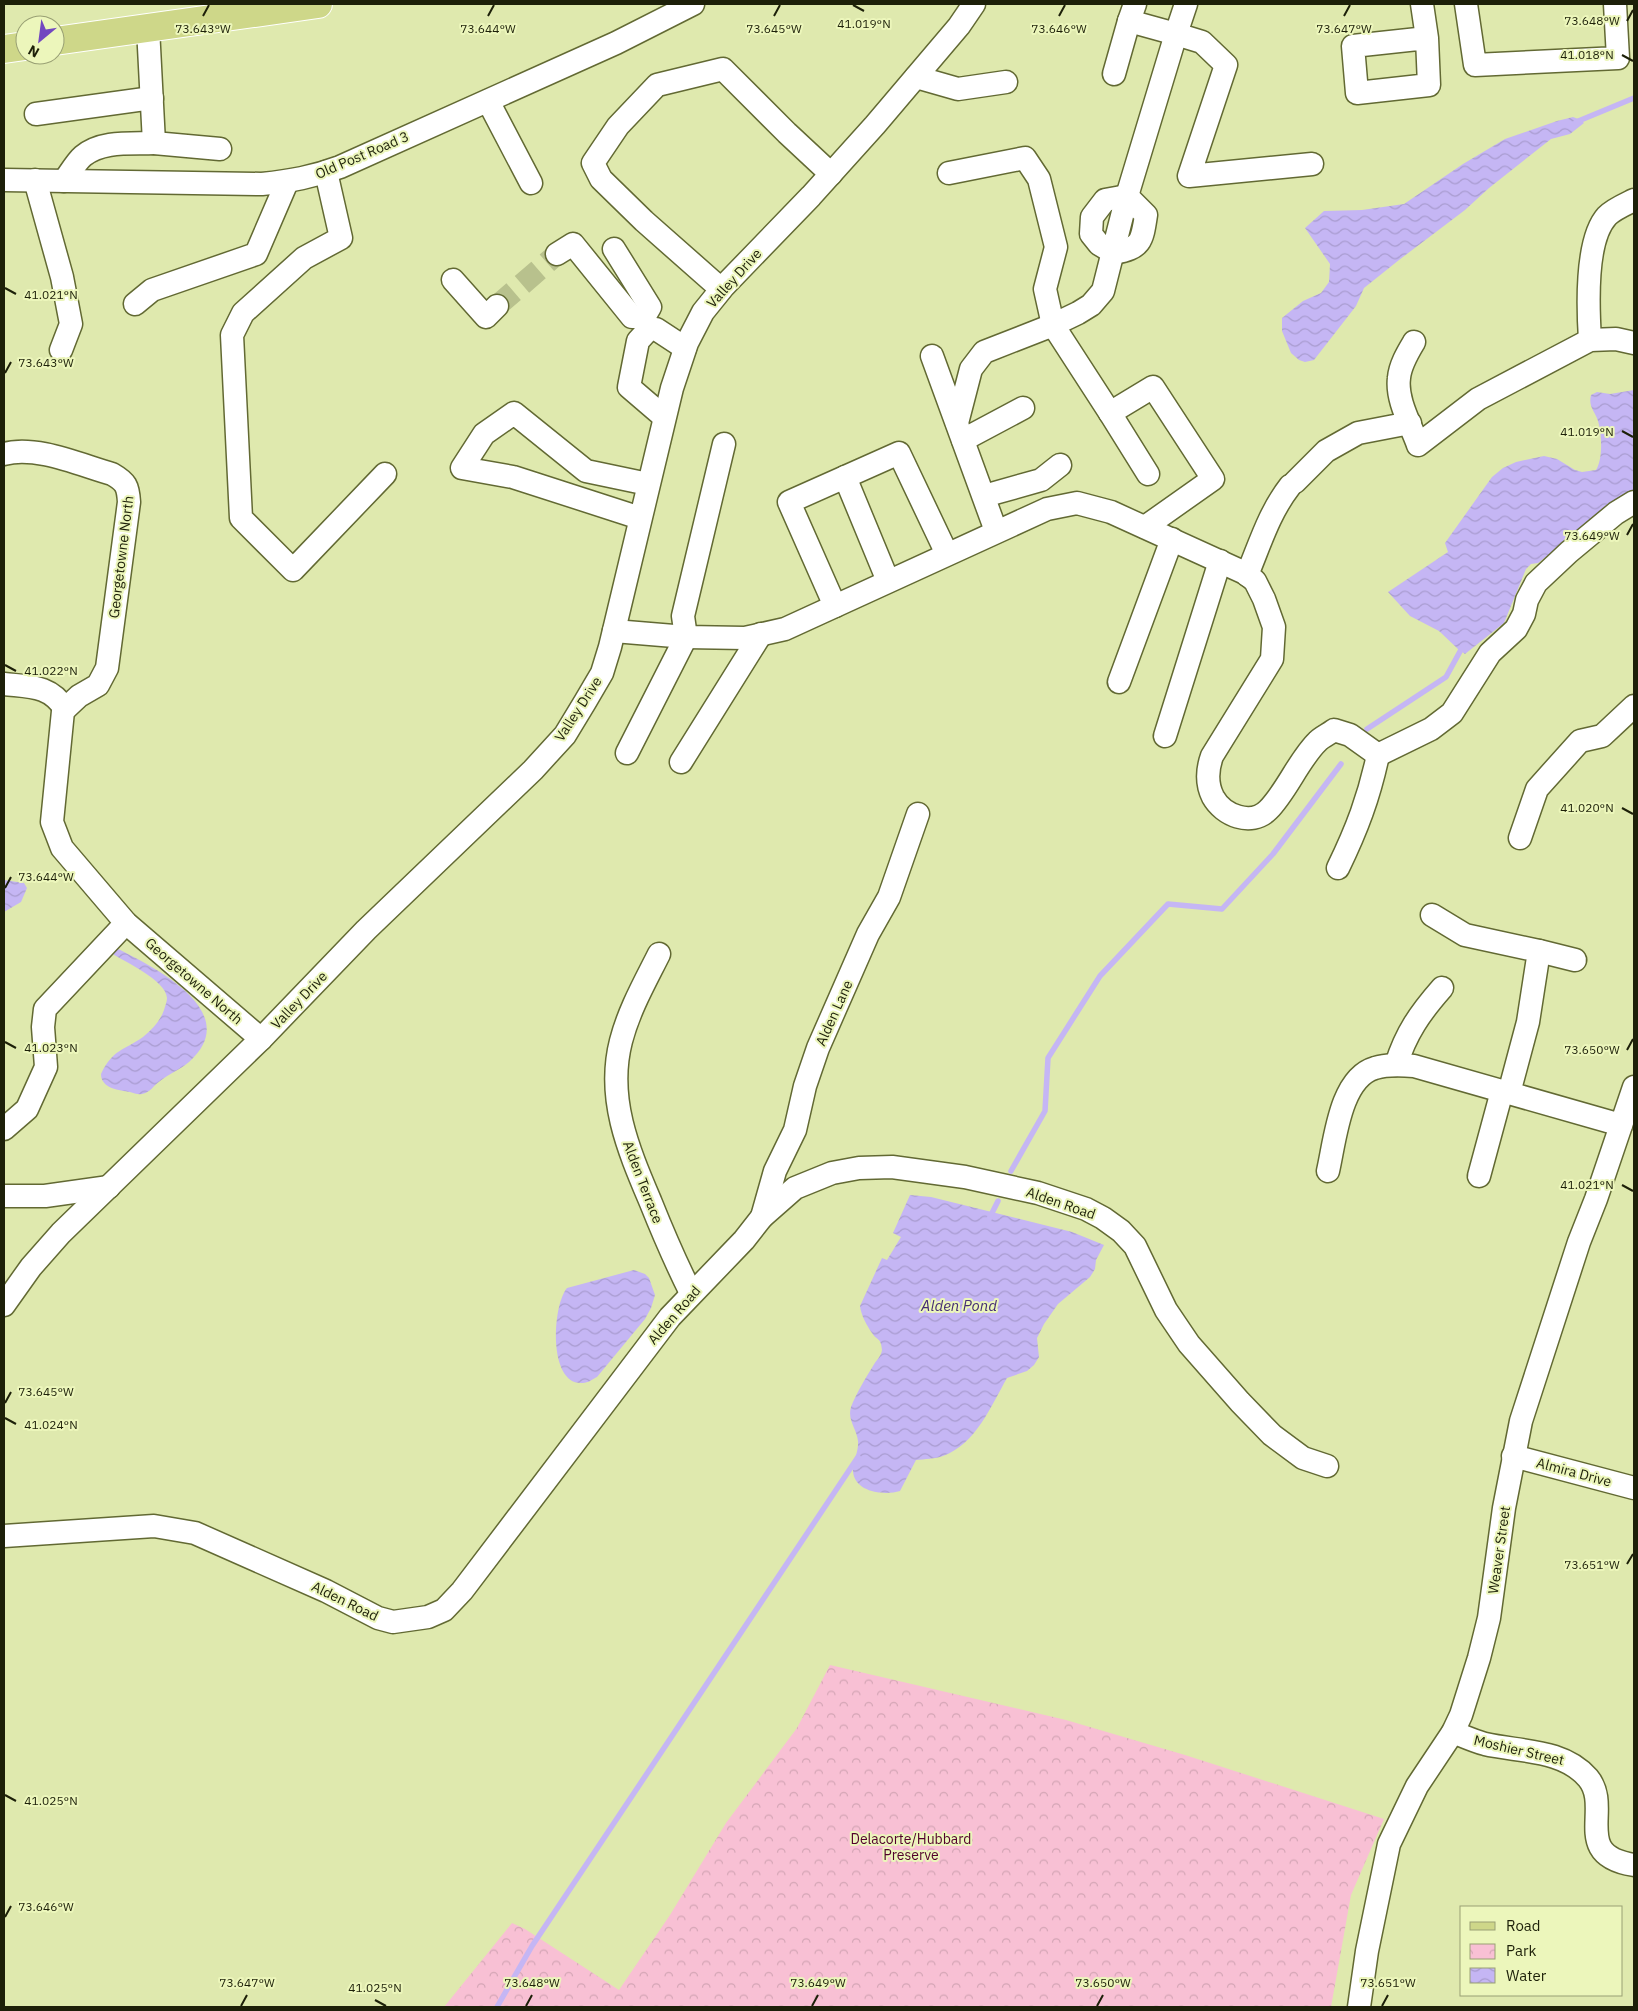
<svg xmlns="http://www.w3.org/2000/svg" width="1638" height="2011" font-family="'IBM Plex Sans',sans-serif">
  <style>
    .park { fill: url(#park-crowns) }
    .water { fill: url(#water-waves) }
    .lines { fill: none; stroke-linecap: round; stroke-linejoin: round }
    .stream { stroke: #c5b6f4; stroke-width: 5.5 }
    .minor-tunnel { stroke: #b8c18d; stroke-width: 22; stroke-dasharray: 22 11; stroke-linecap: butt }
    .minor-casing { stroke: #626933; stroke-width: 25 }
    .major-casing { stroke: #fff; stroke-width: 30 }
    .minor { stroke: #fff; stroke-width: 22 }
    .major { stroke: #ced789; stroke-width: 28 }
    .ticks { fill: none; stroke: #1d2009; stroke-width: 2 }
    .labels { text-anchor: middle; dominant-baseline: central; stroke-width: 4; stroke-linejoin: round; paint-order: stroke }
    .street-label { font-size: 14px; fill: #1d2009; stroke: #ecf6bb }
    .park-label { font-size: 14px; fill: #52002c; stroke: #ecf6bb }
    .water-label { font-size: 15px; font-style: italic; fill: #452d74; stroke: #ecf6bb }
    .ticks-label { font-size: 12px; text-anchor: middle; fill: #1d2009; stroke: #ecf6bb; stroke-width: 4; stroke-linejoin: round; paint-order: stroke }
  </style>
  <defs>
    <pattern id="park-crowns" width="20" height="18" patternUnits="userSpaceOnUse" patternTransform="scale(1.25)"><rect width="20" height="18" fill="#f8c0d4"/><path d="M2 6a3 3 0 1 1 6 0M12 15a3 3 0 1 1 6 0" fill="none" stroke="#d4a5b5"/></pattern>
    <pattern id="water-waves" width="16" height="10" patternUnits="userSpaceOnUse" patternTransform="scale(1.25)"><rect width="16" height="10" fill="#c5b6f4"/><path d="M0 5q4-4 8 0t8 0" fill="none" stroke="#a99cd0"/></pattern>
  </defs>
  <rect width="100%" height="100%" fill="#dfe9ae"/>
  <path class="park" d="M830 1665 1066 1720 1185 1755 1384 1819 1351 1895 1331 2007H444L512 1923 525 1929 619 1990 670 1915 726 1823 797 1728Z"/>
  <g class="water">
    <path d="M1573 117 1581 120 1584 123 1570 134 1551 139 1489 188 1465 210 1399 260 1364 288 1356 306 1314 360 1305 362 1299 360 1291 353 1282 331V318L1303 301 1321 293 1329 282 1330 264 1305 228 1324 211 1362 210 1404 204 1463 164 1505 139 1557 121Z"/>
    <path d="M1634 390V494L1606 511 1538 563 1531 564 1526 569 1504 623 1465 654 1458 649 1439 631 1410 616 1388 592 1448 552 1445 543 1492 477 1503 468 1516 462 1544 456 1557 459 1575 470 1582 472 1596 470C1603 459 1602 434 1598 421 1595 411 1588 407 1591 395L1597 392 1610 394Z"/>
    <path d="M4 880 24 883 27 888 21 902 4 912Z"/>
    <path d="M116 948C154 967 245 1012 189 1062 181 1069 169 1074 160 1081 154 1085 150 1093 142 1094 138 1095 134 1093 130 1092 120 1090 101 1089 101 1074 113 1049 123 1051 143 1037 153 1029 160 1021 164 1010 165 1006 167 1002 167 998 166 980 125 962 111 953Z"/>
    <path d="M910 1195 931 1197 1072 1232 1104 1245 1096 1260 1095 1269 1090 1277 1058 1304 1044 1324 1037 1338 1039 1357 1034 1365 1027 1371 1007 1378C991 1406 976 1444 943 1456 935 1459 925 1459 916 1460L900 1491C884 1496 854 1492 853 1471 853 1461 859 1451 858 1441 857 1429 847 1420 851 1407 856 1394 865 1379 873 1366 876 1360 881 1357 882 1350 881 1337 877 1341 872 1333 867 1326 861 1315 860 1306L882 1258 887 1260 901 1237 893 1233Z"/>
    <path d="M634 1270 645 1274 649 1278 655 1295 651 1308 645 1319 597 1377C593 1379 588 1383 583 1383 548 1386 552 1306 567 1288Z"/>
  </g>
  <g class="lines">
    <g class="stream">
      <path d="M1576 122 1634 98"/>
      <path d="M1367 729 1446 677 1463 646"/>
      <path d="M1011 1171 1045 1111 1048 1058 1100 976 1168 904 1222 909 1273 854 1341 764"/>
      <path d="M989 1219 998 1201"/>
      <path d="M497 2007 532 1946 858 1457"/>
    </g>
    <path class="minor-tunnel" d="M497 306 557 254"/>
    <defs>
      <g id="minor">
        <path d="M1186 4 1176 34 1202 42 1226 65 1189 176 1312 164"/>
        <path d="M1422 4 1427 38 1429 85 1357 93 1353 46 1427 38"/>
        <path d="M1466 4 1475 65 1618 58 1615 4"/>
        <path d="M1114 74 1129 21"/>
        <path d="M916 77 958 89 1006 82"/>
        <path d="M488 101 531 183"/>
        <path d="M36 114 152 98"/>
        <path d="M154 143 220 149"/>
        <path d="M326 172 341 238 304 258 243 313 232 335 241 518 293 570 385 474"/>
        <path d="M949 173 1025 158 1039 179 1056 247 1045 289 1053 325 1078 313 1091 305 1103 291 1127 196 1176 34 1129 21 1135 4"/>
        <path d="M4 180 262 184C291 181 313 177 340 167L616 43 693 4"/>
        <path d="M35 180 62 277 71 324 61 350"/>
        <path d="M64 181C70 173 76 162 83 156 102 140 132 144 154 143L148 28"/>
        <path d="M1127 196 1146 215C1142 242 1141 248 1114 253L1099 244 1091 234 1092 217 1105 200Z"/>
        <path d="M614 249 650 307 644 317"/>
        <path d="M557 254 573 244 632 317H644L649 329"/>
        <path d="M453 280 486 317 497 306"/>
        <path d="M721 289 644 221 601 179 593 163 618 126 657 85 723 69 787 133 831 174"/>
        <path d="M135 304 152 290 256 254 287 182"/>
        <path d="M649 329 638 341 629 387 664 417"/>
        <path d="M649 329H656L685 348"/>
        <path d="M1590 340C1588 309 1585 240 1607 216 1614 209 1626 204 1634 200"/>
        <path d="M1414 342C1408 352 1400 365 1399 378 1396 400 1411 425 1418 445L1478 399 1590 340 1616 339 1634 343"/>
        <path d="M932 356 996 531"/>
        <path d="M957 423 971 369 984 352 1053 325 1110 413"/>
        <path d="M963 440 1023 408"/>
        <path d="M4 454C36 445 80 465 112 474 126 482 128 486 129 502L107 668 98 685 79 696 63 711 52 822 62 848 126 923 261 1039"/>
        <path d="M845 477 888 581"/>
        <path d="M1295 482 1326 451 1358 433 1410 423"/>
        <path d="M984 496 1041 480 1060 465"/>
        <path d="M640 518 513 477 462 468 484 434 514 413 586 471 648 484"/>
        <path d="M1145 527 1213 479 1153 387 1110 413 1148 474"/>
        <path d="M1247 575C1260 544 1269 513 1290 486"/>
        <path d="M835 606 789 502 899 453 947 554"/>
        <path d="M614 631 686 637 745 638 785 629 1047 509 1077 503 1111 512 1245 573 1255 581 1264 599 1274 627 1272 659 1212 756C1207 770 1206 783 1213 797 1223 815 1251 827 1268 810 1287 791 1299 759 1318 741 1322 737 1329 734 1334 730L1350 735 1378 755"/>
        <path d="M1119 682 1172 539"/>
        <path d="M4 684C30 687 50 685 65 709"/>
        <path d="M1165 736 1220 561"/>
        <path d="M627 753 686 637 683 616 724 444"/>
        <path d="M1378 755 1431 729 1452 713 1490 653 1516 629 1524 614 1527 600 1536 583 1569 552 1616 513 1634 502"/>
        <path d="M681 762 761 634"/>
        <path d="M1520 838 1537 789 1580 741 1602 736 1634 706"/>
        <path d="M1338 868C1357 829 1369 797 1378 755"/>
        <path d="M1432 915 1465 935 1539 951 1528 1022 1509 1093"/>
        <path d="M1539 951 1575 960"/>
        <path d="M659 954C645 982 629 1010 621 1041 606 1099 629 1151 651 1203 663 1233 676 1263 691 1293"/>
        <path d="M1396 1065C1406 1033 1420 1013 1442 988"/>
        <path d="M4 1129 27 1109 46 1067 43 1027 45 1009 126 923"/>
        <path d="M1328 1171C1335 1141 1340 1078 1375 1068 1387 1064 1401 1065 1414 1066L1621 1125"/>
        <path d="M1479 1176 1502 1091"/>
        <path d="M4 1196H45L109 1187"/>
        <path d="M762 1217 775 1171 795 1130 805 1086 818 1048 868 934 889 897 918 814"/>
        <path d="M4 1305 31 1267 61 1233 261 1039 366 930 533 770 565 735 585 702 602 673 610 647 672 388 687 343 703 312 724 286 811 196 875 125 959 26 974 4"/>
        <path d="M1513 1456 1634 1488"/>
        <path d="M4 1536 154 1526 195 1533 326 1591 378 1618 393 1622 428 1617 444 1610 462 1591 670 1317 744 1240 762 1217 795 1188 832 1173 859 1168 892 1167 965 1177 1038 1193 1086 1209 1103 1218 1121 1231 1135 1246 1166 1310 1189 1344 1240 1402 1272 1435 1303 1458 1327 1466"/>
        <path d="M1453 1732C1463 1736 1474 1741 1485 1744 1520 1752 1563 1749 1588 1778 1613 1808 1570 1855 1634 1865"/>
        <path d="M1359 2007 1367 1951 1389 1844 1417 1786 1453 1732 1461 1715 1479 1658 1489 1618 1504 1508 1521 1421 1579 1242 1596 1199 1634 1087"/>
      </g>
      <g id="major">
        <path d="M55 41 318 4"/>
        <path d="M4 49 25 46"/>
      </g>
    </defs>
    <use href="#minor" class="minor-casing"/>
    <use href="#major" class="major-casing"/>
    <use href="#minor" class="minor"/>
    <use href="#major" class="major"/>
  </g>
  <path class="ticks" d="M853 5 864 11M203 16 209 5M488 16 494 5M774 16 780 5M1059 16 1065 5M1344 16 1350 5M1627 21 1633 10M1622 55 1633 61M5 288 16 294M5 373 11 362M1622 431 1633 437M1627 535 1633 524M5 665 16 671M1622 808 1633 814M5 888 11 877M5 1042 16 1048M1627 1050 1633 1039M1622 1185 1633 1191M5 1403 11 1392M5 1418 16 1424M1627 1564 1633 1554M5 1795 16 1801M5 1917 11 1906M375 2000 386 2006M241 2006 247 1995M526 2006 532 1995M812 2006 818 1995M1097 2006 1103 1995M1382 2006 1388 1995"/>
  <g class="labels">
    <g class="street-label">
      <text transform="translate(362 155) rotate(-23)">Old Post Road 3</text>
      <text transform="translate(734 278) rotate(-48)">Valley Drive</text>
      <text transform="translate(121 557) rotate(-83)">Georgetowne North</text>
      <text transform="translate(578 709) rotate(-57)">Valley Drive</text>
      <text transform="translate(194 981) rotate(41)">Georgetowne North</text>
      <text transform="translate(299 1000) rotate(-46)">Valley Drive</text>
      <text transform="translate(834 1013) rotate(-66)">Alden Lane</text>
      <text transform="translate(643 1182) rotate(69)">Alden Terrace</text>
      <text transform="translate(1061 1203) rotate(19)">Alden Road</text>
      <text transform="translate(674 1315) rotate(-49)">Alden Road</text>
      <text transform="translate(1574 1472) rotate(15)">Almira Drive</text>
      <text transform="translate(1499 1550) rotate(-82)">Weaver Street</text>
      <text transform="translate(345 1601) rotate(26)">Alden Road</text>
      <text transform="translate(1519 1750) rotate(13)">Moshier Street</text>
    </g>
    <g class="park-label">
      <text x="911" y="1839">Delacorte/Hubbard<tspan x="911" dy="16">Preserve</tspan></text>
    </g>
    <g class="water-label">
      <text x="959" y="1305">Alden Pond</text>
    </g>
  </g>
  <g class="ticks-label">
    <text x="1592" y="25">73.648°W</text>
    <text x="864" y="28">41.019°N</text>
    <text x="203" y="33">73.643°W</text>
    <text x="488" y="33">73.644°W</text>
    <text x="774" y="33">73.645°W</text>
    <text x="1059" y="33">73.646°W</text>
    <text x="1344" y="33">73.647°W</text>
    <text x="1587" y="59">41.018°N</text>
    <text x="51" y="299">41.021°N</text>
    <text x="46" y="367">73.643°W</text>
    <text x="1587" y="436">41.019°N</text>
    <text x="1592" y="540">73.649°W</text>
    <text x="51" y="675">41.022°N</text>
    <text x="1587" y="812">41.020°N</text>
    <text x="46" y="881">73.644°W</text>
    <text x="51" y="1052">41.023°N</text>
    <text x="1592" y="1054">73.650°W</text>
    <text x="1587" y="1189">41.021°N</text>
    <text x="46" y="1396">73.645°W</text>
    <text x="51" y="1429">41.024°N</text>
    <text x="1592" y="1569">73.651°W</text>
    <text x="51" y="1805">41.025°N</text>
    <text x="46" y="1911">73.646°W</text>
    <text x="247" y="1987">73.647°W</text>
    <text x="532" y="1987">73.648°W</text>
    <text x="818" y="1987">73.649°W</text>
    <text x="1103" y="1987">73.650°W</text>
    <text x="1388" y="1987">73.651°W</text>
    <text x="375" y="1992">41.025°N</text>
  </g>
  <rect width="1638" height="2011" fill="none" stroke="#1d2009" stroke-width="10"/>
  <rect x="1460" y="1906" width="162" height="90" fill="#ecf6bb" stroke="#99a074"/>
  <rect x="1470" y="1922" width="25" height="8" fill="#ced789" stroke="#99a074"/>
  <text x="1506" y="1931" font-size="15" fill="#1d2009">Road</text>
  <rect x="1470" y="1944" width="25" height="15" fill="url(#park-crowns)" stroke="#99a074"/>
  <text x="1506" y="1956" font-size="15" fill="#1d2009">Park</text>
  <rect x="1470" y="1968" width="25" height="15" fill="url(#water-waves)" stroke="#99a074"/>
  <text x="1506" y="1981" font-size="15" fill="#1d2009">Water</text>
  <g transform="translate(40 40) rotate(209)"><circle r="24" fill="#ecf6bb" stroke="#99a074"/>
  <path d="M0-4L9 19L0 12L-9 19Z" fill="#7247c0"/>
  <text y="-8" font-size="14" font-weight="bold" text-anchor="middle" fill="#1d2009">N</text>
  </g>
</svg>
